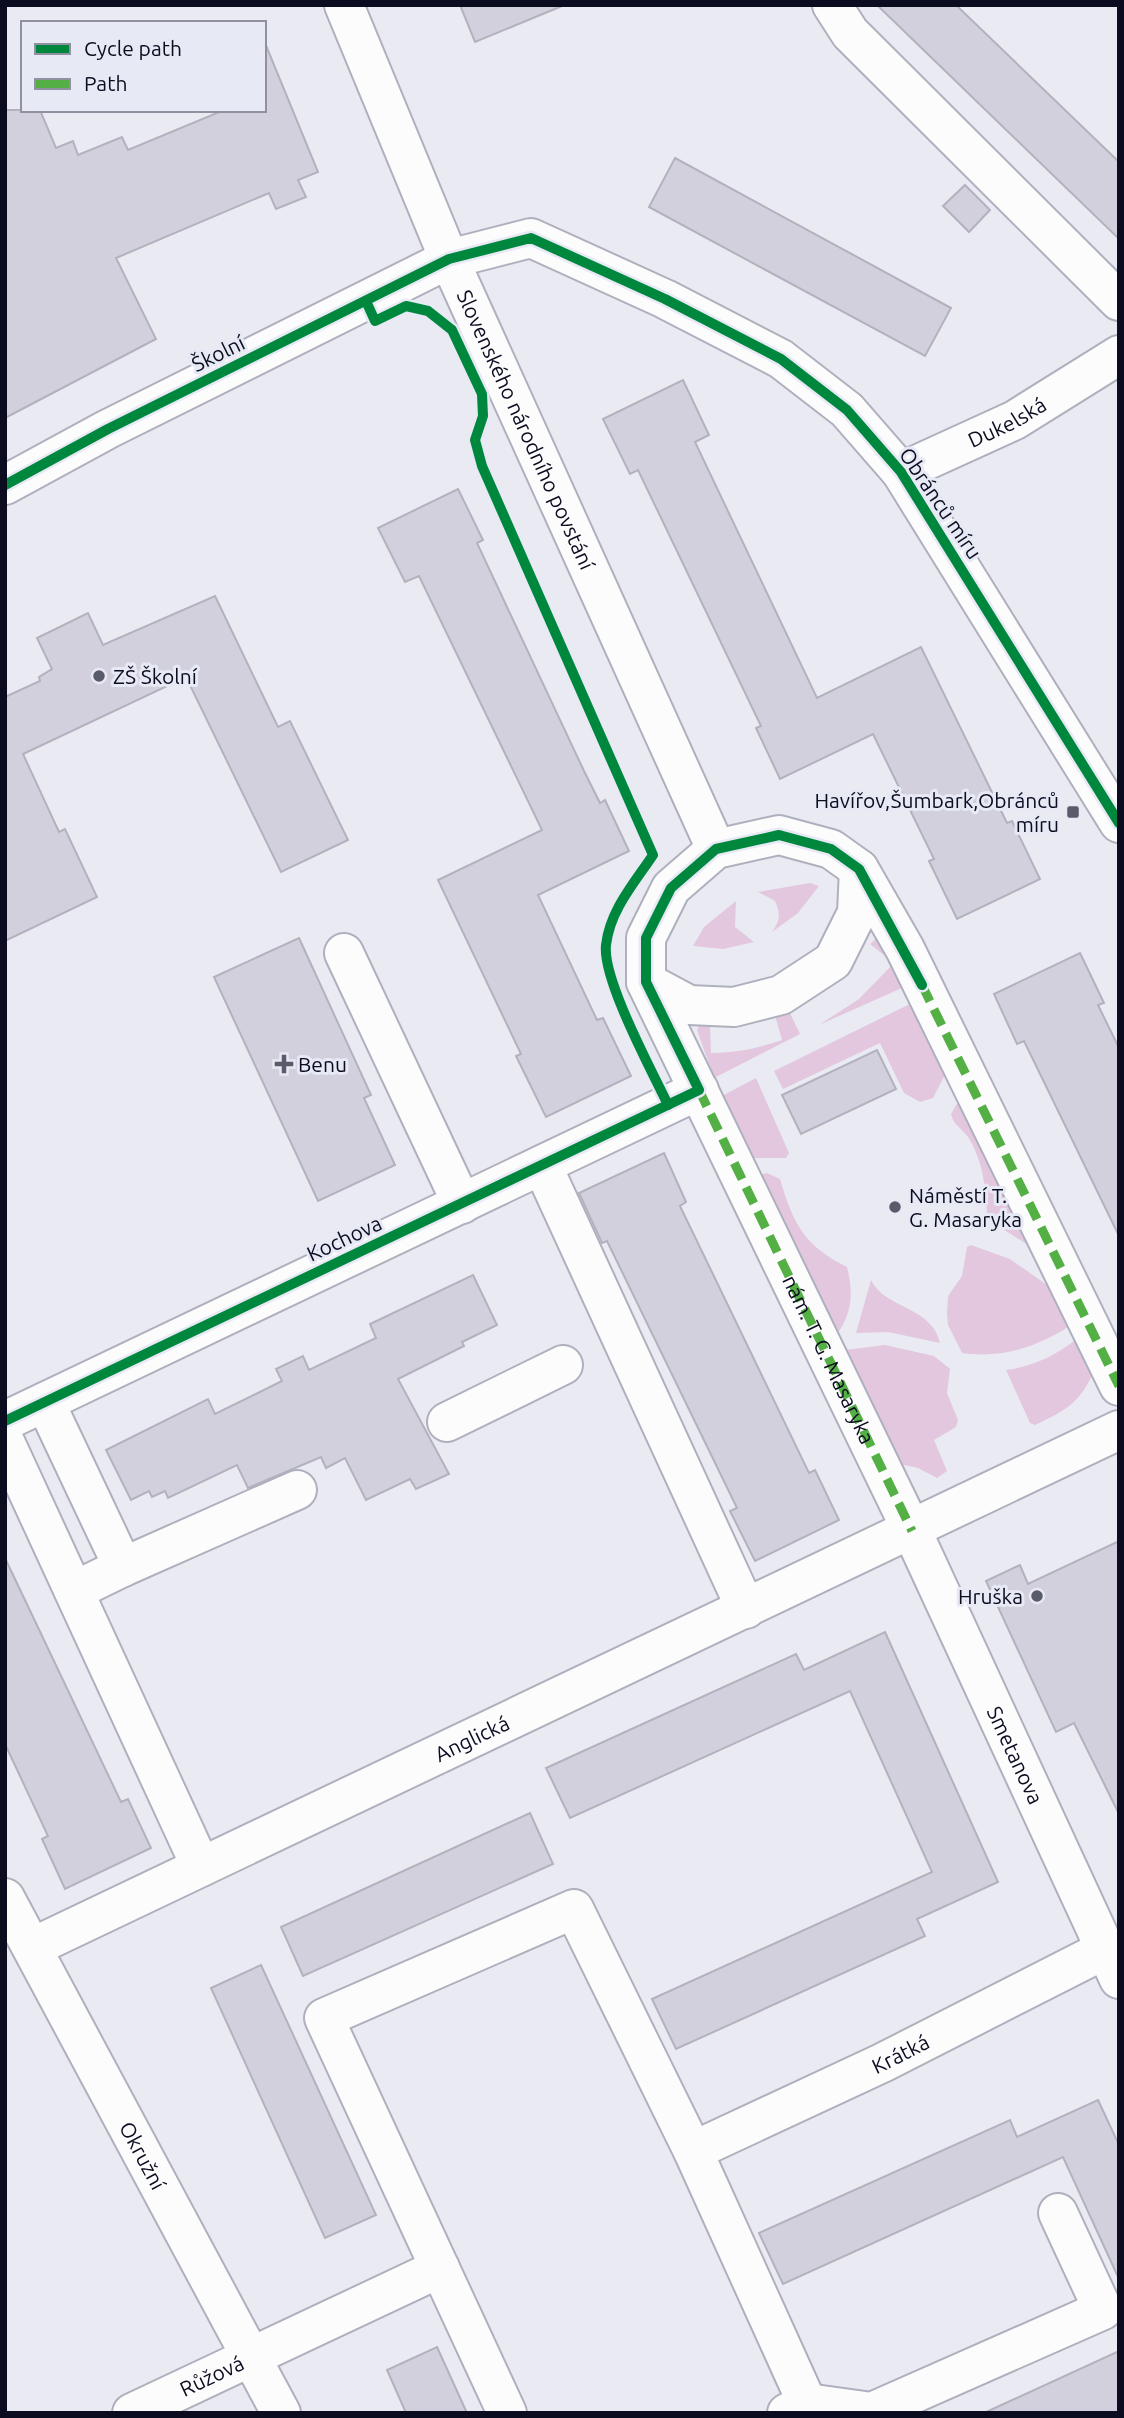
<svg xmlns="http://www.w3.org/2000/svg" width="1124" height="2418" font-family="Ubuntu,sans-serif">
  <style>
    .green { fill: #e3c7de }
    .building { fill: #d3d0de; stroke: #b4b1be; stroke-width: 2 }
    .lines { fill: none; stroke-linecap: round; stroke-linejoin: round }
    .minor-casing { stroke: #afb0be; stroke-width: 42 }
    .minor { stroke: #fcfcfd; stroke-width: 38 }
    .quiet { stroke: #54b045; stroke-width: 9; stroke-dasharray: 18 9; stroke-linecap: butt }
    .cycleway-casing { stroke: #e7e9f5; stroke-width: 15 }
    .cycleway { stroke: #00873e; stroke-width: 10 }
    .poi-dot { fill: #595a6a; stroke: #e7e9f5; stroke-width: 2.5 }
    .labels { text-anchor: middle; dominant-baseline: central; stroke-width: 6; stroke-linejoin: round; paint-order: stroke }
    .street-label { font-size: 21px; fill: #0b0c20; stroke: #e7e9f5 }
    .poi-label { font-size: 21px; fill: #0b0c20; stroke: #e7e9f5; text-anchor: start }
  </style>
  <rect width="100%" height="100%" fill="#eaebf2"/>
  <g class="green">
    <path d="M810 883 819 886 798 913 772 932C780 920 781 915 775 901L758 892Z"/>
    <path d="M736 901 735 927 754 942 723 949 693 946 704 927Z"/>
    <path d="M878 937 913 983 819 1025 859 999 894 963 870 944Z"/>
    <path d="M922 998 951 1063 933 1098 920 1102 904 1093 880 1043 783 1089 774 1071Z"/>
    <path d="M786 1005 800 1034 714 1078 697 1030 699 1026 710 1023 711 1053C737 1053 758 1048 782 1040L774 1012Z"/>
    <path d="M756 1078 789 1153 786 1158H748L720 1097Z"/>
    <path d="M963 1101 1046 1256 988 1220C984 1188 986 1170 970 1140 964 1129 954 1127 951 1114L956 1105Z"/>
    <path d="M767 1173 780 1179C793 1223 804 1246 847 1267 854 1294 852 1315 835 1337L756 1176Z"/>
    <path d="M971 1245 1010 1259 1067 1299 1077 1321C1041 1346 1005 1359 962 1353L948 1325 947 1314 948 1296 962 1276 967 1247Z"/>
    <path d="M871 1280C885 1309 932 1306 940 1343L888 1332 856 1333Z"/>
    <path d="M1077 1339 1097 1366C1079 1403 1071 1408 1035 1425L1030 1423 1006 1370C1035 1366 1054 1356 1077 1339Z"/>
    <path d="M885 1345 934 1356 950 1369 947 1393 958 1420 956 1427 934 1440 947 1471 937 1478 918 1468 895 1463 845 1350Z"/>
  </g>
  <g class="building">
    <path d="M460 5H562V6L475 42Z"/>
    <path d="M877 5H956L1119 162V239Z"/>
    <path d="M265 43 318 172 298 180 306 197 276 209 269 193 116 258 156 339 5 418V110H40L56 148 73 141 78 155 122 137 128 150 224 110H264Z"/>
    <path d="M675 158 951 308 925 356 649 207Z"/>
    <path d="M965 185 990 210 969 232 943 206Z"/>
    <path d="M683 380 709 435 695 442 817 698 921 647 1007 823 1012 821 1040 879 957 919 929 861 934 859 873 734 780 779 756 728 761 726 638 470 630 474 603 419Z"/>
    <path d="M458 489 483 540 477 543 584 771 600 803 605 800 629 851 538 895 597 1020 603 1018 631 1076 546 1117 516 1056 521 1054 438 880 542 830 419 576 405 582 378 528Z"/>
    <path d="M215 596 278 727 290 721 348 840 281 872 186 677 23 754 59 832 65 829 97 897 5 941V697L40 681 39 677 52 669 37 638 88 613 103 645Z"/>
    <path d="M299 938 371 1095 364 1098 395 1165 318 1201 214 977Z"/>
    <path d="M1080 953 1104 1003 1098 1005 1119 1048V1236L1024 1041 1017 1044 994 994Z"/>
    <path d="M877 1050 896 1089 801 1134 782 1095Z"/>
    <path d="M664 1153 686 1202 680 1206 809 1473 815 1470 839 1520 755 1561 730 1511 737 1508 607 1241 602 1243 579 1193Z"/>
    <path d="M473 1275 497 1325 462 1342 464 1346 398 1379 449 1474 416 1489 410 1479 366 1500 345 1458 326 1468 321 1457 248 1488 237 1465 168 1498 165 1491 152 1497 149 1491 131 1500 106 1450 208 1399 215 1414 282 1381 276 1369 303 1356 309 1370 376 1338 370 1324Z"/>
    <path d="M1119 1541V1814L1074 1723 1056 1732 986 1581 1020 1565 1028 1584Z"/>
    <path d="M5 1558 121 1802 128 1799 151 1848 65 1889 42 1839 48 1836 5 1744Z"/>
    <path d="M885 1632 998 1882 917 1919 925 1936 676 2049 652 1999 932 1872 850 1691 570 1818 546 1768 796 1654 804 1670Z"/>
    <path d="M530 1813 553 1864 303 1976 281 1927Z"/>
    <path d="M261 1965 376 2215 325 2238 211 1988Z"/>
    <path d="M1098 2100 1119 2145V2279L1063 2157 783 2284 759 2233 1010 2120 1017 2137Z"/>
    <path d="M437 2347 467 2413H406L387 2370Z"/>
    <path d="M1119 2351V2413H984Z"/>
  </g>
  <g class="lines">
    <defs>
      <g id="minor">
        <path id="s1" d="M344 5 449 259 716 849"/>
        <path d="M832 5 850 33 1119 301"/>
        <path id="s2" d="M901 472 1015 420 1119 355"/>
        <path d="M5 485 108 429 449 259 531 238 665 299 781 359 847 410 901 472 1119 823"/>
        <path d="M344 953 462 1204"/>
        <path d="M646 982 689 1005 734 1007 781 995 833 961 857 913 859 869"/>
        <path d="M542 1165 746 1609"/>
        <path id="s3" d="M1119 1386 905 949 859 869 831 849 779 835 716 849 671 888 646 938V982L912 1531 1119 1979"/>
        <path d="M45 1402 123 1567"/>
        <path d="M5 1421 699 1090"/>
        <path d="M447 1422 563 1365"/>
        <path d="M5 1442 201 1867"/>
        <path d="M74 1591 123 1567 297 1490"/>
        <path id="s4" d="M5 1898 281 2413"/>
        <path id="s5" d="M33 1947 1119 1430"/>
        <path id="s6" d="M693 2151 882 2063 1106 1949"/>
        <path d="M807 2403 872 2412 1103 2310 1058 2213"/>
        <path id="s7" d="M132 2413 440 2268"/>
        <path d="M507 2413 324 2018 574 1909 693 2151 807 2403 787 2413"/>
      </g>
    </defs>
    <use href="#minor" class="minor-casing"/>
    <use href="#minor" class="minor"/>
    <g class="quiet">
      <path d="M922 985 1119 1386"/>
      <path id="s8" d="M699 1090 912 1531"/>
    </g>
    <defs>
      <g id="cycleway">
        <path d="M366 301 375 321 406 306 428 311 452 330 482 394 483 416 475 440 482 466 653 855C635 882 610 910 606 945 602 979 652 1071 668 1105"/>
        <path d="M5 485 108 429 449 259 531 238 665 299 781 359 847 410 901 472 1119 823"/>
        <path d="M5 1421 699 1090 646 982V938L671 888 716 849 779 835 831 849 859 869 922 985"/>
      </g>
    </defs>
    <use href="#cycleway" class="cycleway-casing"/>
    <use href="#cycleway" class="cycleway"/>
  </g>
  <g class="poi-dot">
    <circle cx="99" cy="676" r="7"/>
    <rect x="1066" y="805" width="14" height="14" rx="3.5"/>
    <path d="M280.5 1053.5h7v7h7v7h-7v7h-7v-7h-7v-7h7z"/>
    <circle cx="895" cy="1207" r="7"/>
    <circle cx="1037" cy="1596" r="7"/>
  </g>
  <g class="labels">
    <g class="street-label">
      <text transform="translate(218 353) rotate(-26)">Školní</text>
      <text stroke="none"><textPath href="#s2" startOffset="117">Dukelská</textPath></text>
      <text stroke="none"><textPath href="#s1" startOffset="462">Slovenského národního povstání</textPath></text>
      <text transform="translate(941 503) rotate(56)">Obránců míru</text>
      <text transform="translate(344 1238) rotate(-25)">Kochova</text>
      <text stroke="none"><textPath href="#s8" startOffset="299">nám. T. G. Masaryka</textPath></text>
      <text stroke="none"><textPath href="#s5" startOffset="486">Anglická</textPath></text>
      <text stroke="none"><textPath href="#s3" startOffset="1748">Smetanova</textPath></text>
      <text stroke="none"><textPath href="#s6" startOffset="229">Krátká</textPath></text>
      <text stroke="none"><textPath href="#s4" startOffset="292">Okružní</textPath></text>
      <text stroke="none"><textPath href="#s7" startOffset="88">Růžová</textPath></text>
    </g>
    <g class="poi-label">
      <text x="113" y="676">ZŠ Školní</text>
      <text x="1059" y="800" text-anchor="end">Havířov,Šumbark,Obránců<tspan x="1059" dy="24">míru</tspan></text>
      <text x="298" y="1064">Benu</text>
      <text x="909" y="1195">Náměstí T.<tspan x="909" dy="24">G. Masaryka</tspan></text>
      <text x="1023" y="1596" text-anchor="end">Hruška</text>
    </g>
  </g>
  <rect width="1124" height="2418" fill="none" stroke="#0b0c20" stroke-width="14"/>
  <rect x="21" y="21" width="245" height="91" fill="#e7e9f5" stroke="#8f91a0" stroke-width="2"/>
  <rect x="35" y="44" width="35" height="10" fill="#00873e" stroke="#8f91a0" stroke-width="2"/>
  <text x="84" y="56" font-size="21" fill="#0b0c20">Cycle path</text>
  <rect x="35" y="79" width="35" height="10" fill="#54b045" stroke="#8f91a0" stroke-width="2"/>
  <text x="84" y="91" font-size="21" fill="#0b0c20">Path</text>
</svg>
